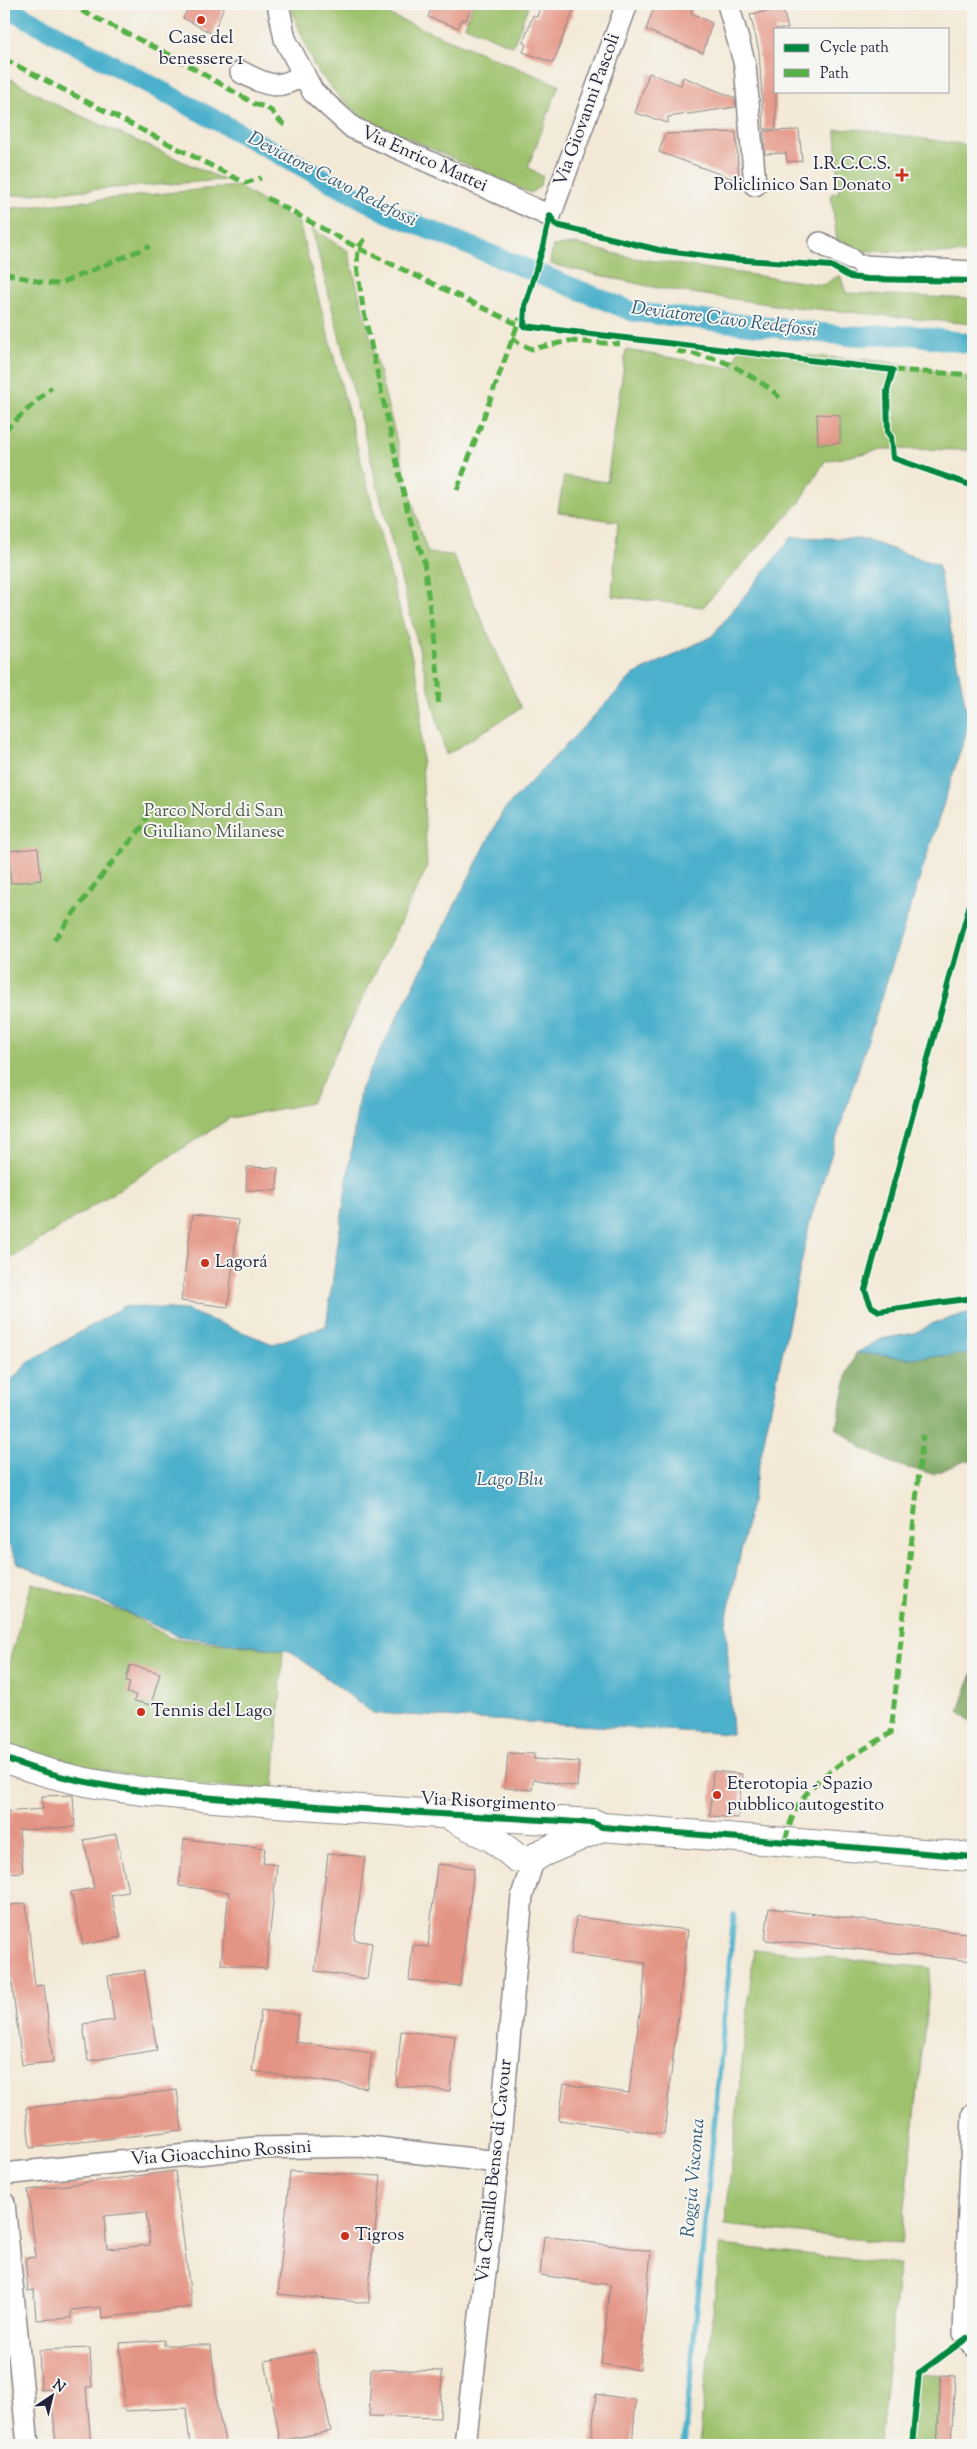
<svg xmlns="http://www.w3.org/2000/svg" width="977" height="2449" font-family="'Sorts Mill Goudy',serif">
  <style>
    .green { fill: #9dc16c; stroke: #607254 }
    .forest { fill: #7ea760; stroke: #50644e }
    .water { fill: #4cb0cb; stroke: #376983 }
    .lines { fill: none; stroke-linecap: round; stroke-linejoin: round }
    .stream { stroke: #4cb0cb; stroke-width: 5.5 }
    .canal { stroke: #4cb0cb; stroke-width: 20 }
    .building { fill: #e49484; fill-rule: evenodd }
    .street-casing { stroke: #8a8688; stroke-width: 24 }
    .secondary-casing { stroke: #8a8688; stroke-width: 30 }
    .street { stroke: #fff; stroke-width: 21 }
    .secondary { stroke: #fff; stroke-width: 28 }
    .quiet { stroke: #55b146; stroke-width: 5; stroke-dasharray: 10 5; stroke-linecap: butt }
    .cycleway-casing { stroke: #f6f6f2; stroke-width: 9 }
    .cycleway { stroke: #00873e; stroke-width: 6 }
    .poi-dot { fill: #c8321e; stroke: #f6f6f2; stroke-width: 2 }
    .labels { text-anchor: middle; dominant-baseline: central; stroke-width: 4; stroke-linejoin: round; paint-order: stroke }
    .poi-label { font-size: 18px; fill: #22223b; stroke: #f6f6f2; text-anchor: start }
    .street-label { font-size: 18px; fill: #22223b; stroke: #f6f6f2 }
    .park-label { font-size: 18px; fill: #4d5a4c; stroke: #f6f6f2 }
    .water-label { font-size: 19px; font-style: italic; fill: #335b75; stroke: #f6f6f2 }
  </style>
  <rect width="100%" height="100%" fill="#f6f6f2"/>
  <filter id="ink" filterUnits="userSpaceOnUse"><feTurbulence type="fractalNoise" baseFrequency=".02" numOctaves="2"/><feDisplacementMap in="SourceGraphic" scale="10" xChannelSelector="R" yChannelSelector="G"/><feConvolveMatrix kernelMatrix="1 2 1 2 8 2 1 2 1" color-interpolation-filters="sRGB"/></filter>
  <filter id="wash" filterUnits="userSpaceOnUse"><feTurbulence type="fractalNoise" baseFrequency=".0096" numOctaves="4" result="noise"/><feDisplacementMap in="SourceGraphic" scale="20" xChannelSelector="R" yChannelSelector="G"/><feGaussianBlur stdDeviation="1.12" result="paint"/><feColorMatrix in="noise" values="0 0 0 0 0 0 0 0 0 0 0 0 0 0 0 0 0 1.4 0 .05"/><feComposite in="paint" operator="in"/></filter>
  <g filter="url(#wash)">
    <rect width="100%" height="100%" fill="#f3e9d6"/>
    <g class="green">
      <path d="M289 4H363L559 85 528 167 543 177 539 187 530 193 363 118 340 98 315 68Z"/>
      <path d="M473 4H529L513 46 465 26Z"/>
      <path d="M4 75 57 105 224 180 4 196Z"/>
      <path d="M855 129 973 146V254L838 250 831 194 839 192 836 130Z"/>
      <path d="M237 186 299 223 421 692V740L427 868 311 1103 230 1118 4 1263V209Z"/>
      <path d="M312 229 348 251 420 531 428 553 453 555 521 708 446 755Z"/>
      <path d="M576 244 633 258 823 285 840 275 846 293 973 299V324L775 305 657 288 550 264 553 246Z"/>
      <path d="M739 348 781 354 882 361 973 378V450L887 449 825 461 800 502 703 607 612 596 618 522 558 512 564 476 607 482 626 350 732 368Z"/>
      <path d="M32 1583 129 1614 170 1638 283 1650 274 1789 176 1785 90 1768 4 1745V1679Z"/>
      <path d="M754 1949 931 1968 901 2244 725 2225Z"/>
      <path d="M720 2245 899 2264 880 2445H699Z"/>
      <path d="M919 2373 941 2375 936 2445H911Z"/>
    </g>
    <g class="forest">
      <path d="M856 1353 877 1355 973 1354V1461H965L933 1474 896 1465 864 1449 836 1428 848 1372Z"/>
      <path d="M973 1671V1723L959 1711Z"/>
    </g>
    <g class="water">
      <path d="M792 537 863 539 938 565 969 724 810 1221 726 1622 732 1734 373 1713 290 1651 178 1636 18 1563 4 1536V1388L30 1361 125 1306 186 1310 273 1344 326 1326 360 1090 503 811 633 675 712 636Z"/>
      <path d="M973 1311V1354L909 1358 856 1353 881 1339 915 1333 934 1323Z"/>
    </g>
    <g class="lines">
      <path class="stream" d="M684 2445 734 1915"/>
      <path class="canal" d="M4 6 388 213 634 312 848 336 911 335 973 344"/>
    </g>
    <g id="blocks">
      <g class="building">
        <path d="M190 4H225L213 34 183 18Z"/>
        <path d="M425 4H472L466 20 462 19 458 28 428 17 431 9 425 7Z"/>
        <path d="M541 4H576L553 63 523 52 526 44 523 43 533 15 537 17Z"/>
        <path d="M655 4H694L691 13 712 23 703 53 646 30Z"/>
        <path d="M783 9 788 29H776V129H764L759 51 750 14Z"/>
        <path d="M649 73 681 85 683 77 735 98 736 107 668 117V123L635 113Z"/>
        <path d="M799 130 802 161 787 162 786 153 765 154 764 131Z"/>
        <path d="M736 132 739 181 659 152 665 134Z"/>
        <path d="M817 414 840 415V443L818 444Z"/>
        <path d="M38 848 41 880 11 883 8 851Z"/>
        <path d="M247 1167 278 1168 277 1191 246 1190Z"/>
        <path d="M192 1215 238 1220 228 1307 181 1301Z"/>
        <path d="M130 1665 160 1673 151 1705 134 1701 136 1695 127 1693 130 1682 126 1681Z"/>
        <path d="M508 1753 534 1754V1759L579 1762 577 1787 533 1779 532 1790 505 1788Z"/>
        <path d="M713 1771 742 1774 738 1818 710 1816Z"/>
        <path d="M73 1795 75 1827 19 1830 23 1872 4 1873V1812L43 1809 42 1796Z"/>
        <path d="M116 1834 128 1892 111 1895 121 1937 83 1945 71 1892 94 1888 84 1840Z"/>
        <path d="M184 1839 265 1848 263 1863 277 1865 266 1969 221 1964 229 1892 179 1886Z"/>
        <path d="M328 1853 365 1857 354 1940 372 1943 367 1979 315 1971Z"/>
        <path d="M437 1864 474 1868 460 1986 409 1980 413 1945 428 1947Z"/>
        <path d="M26 1903 35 1986 44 1985 53 2062 22 2065 10 1967 4 1968V1906Z"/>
        <path d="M769 1908 973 1934V1961L765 1940Z"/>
        <path d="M576 1917 688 1930 664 2134 559 2120 564 2084 629 2093 644 1984 645 1963 571 1954Z"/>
        <path d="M144 1970 157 2050 88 2061 83 2024 114 2020 108 1976Z"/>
        <path d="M261 2010 299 2015 295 2042 372 2053 367 2088 252 2071Z"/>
        <path d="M401 2031 455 2036 450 2091 396 2086Z"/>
        <path d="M177 2090 182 2130 30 2148 26 2108Z"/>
        <path d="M175 2171 192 2307 102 2318 101 2307 71 2310V2318L36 2320 34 2290 28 2291 25 2258 36 2257 28 2190ZM146 2212 150 2245 107 2249 104 2216Z"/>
        <path d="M290 2171 381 2176 369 2286V2303L278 2294Z"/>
        <path d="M544 2236 651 2251 640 2370 601 2364 610 2285 540 2275Z"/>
        <path d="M164 2340V2345H211L217 2406 226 2445H190L186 2408 125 2411 120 2343Z"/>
        <path d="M90 2348 92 2387H86L91 2445H56L51 2389 41 2390 39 2350Z"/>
        <path d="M315 2352 331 2431 280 2441 265 2361Z"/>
        <path d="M371 2369 442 2371 440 2418 369 2416Z"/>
        <path d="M941 2375 955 2376 951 2445H937Z"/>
        <path d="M596 2394 636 2400 632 2445H591Z"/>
      </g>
    </g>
  </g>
  <g filter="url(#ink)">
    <use href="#blocks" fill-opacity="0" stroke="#8a8688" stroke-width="1"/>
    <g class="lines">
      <defs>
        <g id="street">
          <path d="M278 4 285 39 313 92 353 128 550 216 627 4"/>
          <path d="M728 4 745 65 755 185"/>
          <path d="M241 72C267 85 277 92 304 74"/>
          <path d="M820 243 851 259"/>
          <path d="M863 266 973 272"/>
          <path d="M973 2114 964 2333 973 2346"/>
          <path d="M4 2174 255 2148 361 2146 498 2162"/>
          <path d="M4 2203 28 2445"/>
          <path d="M465 2445 498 2162 522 1896 534 1858"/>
        </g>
        <g id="secondary">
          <path d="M4 1758C87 1791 176 1795 264 1802 374 1811 483 1816 593 1823L602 1827 973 1857"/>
          <path d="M455 1819 494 1839 517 1858 531 1860 542 1853 602 1827"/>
        </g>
      </defs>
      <use href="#street" class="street-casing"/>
      <use href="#secondary" class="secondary-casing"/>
      <use href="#street" class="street"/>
      <use href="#secondary" class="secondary"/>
      <g class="quiet">
        <path d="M68 4 172 56 257 105C277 108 274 120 288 127"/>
        <path d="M4 59 245 183 261 178"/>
        <path d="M267 198 358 248 517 324"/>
        <path d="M365 239 358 248 357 266 363 308 408 513 424 561 439 683 438 707"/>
        <path d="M4 273 45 283 59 284 150 246"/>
        <path d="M512 337 520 344 532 349 569 341 620 344"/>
        <path d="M677 351C711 357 725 359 755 379 766 386 774 390 782 401"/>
        <path d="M893 370 973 375"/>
        <path d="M4 431 52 387"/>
        <path d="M457 490 520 318"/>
        <path d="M54 940 105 871 144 825 150 802"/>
        <path d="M785 1840C789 1828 792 1815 799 1804 818 1772 860 1752 891 1733L923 1435"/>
      </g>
      <defs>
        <g id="cycleway">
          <path d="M550 216 543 247 525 306 524 326 893 370 887 391 888 433 891 437 893 458 973 486"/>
          <path d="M550 216 556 225 659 250 729 259 831 266 850 277 867 279 973 281"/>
          <path d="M973 893 865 1290 871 1306 879 1311 973 1298"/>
          <path d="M4 1758C87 1791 176 1795 264 1802 374 1811 483 1816 593 1823L602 1827 973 1857"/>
          <path d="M912 2445 919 2373 967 2338"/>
        </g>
      </defs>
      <use href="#cycleway" class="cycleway-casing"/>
      <use href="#cycleway" class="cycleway"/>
    </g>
  </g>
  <g class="poi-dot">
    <circle cx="201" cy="20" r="5"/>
    <path d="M899.5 167.5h5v5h5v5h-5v5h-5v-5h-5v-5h5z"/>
    <circle cx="205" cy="1263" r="5"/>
    <circle cx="141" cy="1712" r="5"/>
    <circle cx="717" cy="1795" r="5"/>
    <circle cx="345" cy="2236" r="5"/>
  </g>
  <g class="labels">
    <g class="poi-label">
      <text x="201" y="39" text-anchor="middle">Case del<tspan x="201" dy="21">benessere 1</tspan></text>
      <text x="891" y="165" text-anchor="end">I.R.C.C.S.<tspan x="891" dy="21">Policlinico San Donato</tspan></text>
      <text x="215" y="1263">Lagorá</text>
      <text x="151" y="1712">Tennis del Lago</text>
      <text x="727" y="1785">Eterotopia - Spazio<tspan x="727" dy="21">pubblico autogestito</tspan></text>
      <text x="355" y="2236">Tigros</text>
    </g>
    <g class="street-label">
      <text transform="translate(588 110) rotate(-70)">Via Giovanni Pascoli</text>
      <text transform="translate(424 160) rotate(24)">Via Enrico Mattei</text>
      <text transform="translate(488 1803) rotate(3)">Via Risorgimento</text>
      <text transform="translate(221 2154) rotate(-4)">Via Gioacchino Rossini</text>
      <text transform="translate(495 2171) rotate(-84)">Via Camillo Benso di Cavour</text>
    </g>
    <g class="park-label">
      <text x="214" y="812">Parco Nord di San<tspan x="214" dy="21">Giuliano Milanese</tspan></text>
    </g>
    <g class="water-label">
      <text transform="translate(332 180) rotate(27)">Deviatore Cavo Redefossi</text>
      <text transform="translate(724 320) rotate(7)">Deviatore Cavo Redefossi</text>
      <text x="510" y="1480">Lago Blu</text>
      <text transform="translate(694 2178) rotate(-85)">Roggia Visconta</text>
    </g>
  </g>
  <rect width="977" height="2449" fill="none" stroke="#f6f6f2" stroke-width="20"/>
  <rect x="774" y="28" width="175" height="65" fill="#f6f6f2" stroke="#a1a1a9"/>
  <rect x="784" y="44" width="25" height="8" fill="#00873e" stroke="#a1a1a9"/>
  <text x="820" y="52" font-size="15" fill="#22223b">Cycle path</text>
  <rect x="784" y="69" width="25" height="8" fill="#55b146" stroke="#a1a1a9"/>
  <text x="820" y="78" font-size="15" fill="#22223b">Path</text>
  <g transform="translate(52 2396) rotate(35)" stroke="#f6f6f2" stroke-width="4" paint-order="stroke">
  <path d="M0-4L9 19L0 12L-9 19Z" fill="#22223b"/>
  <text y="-8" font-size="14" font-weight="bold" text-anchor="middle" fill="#22223b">N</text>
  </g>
</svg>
